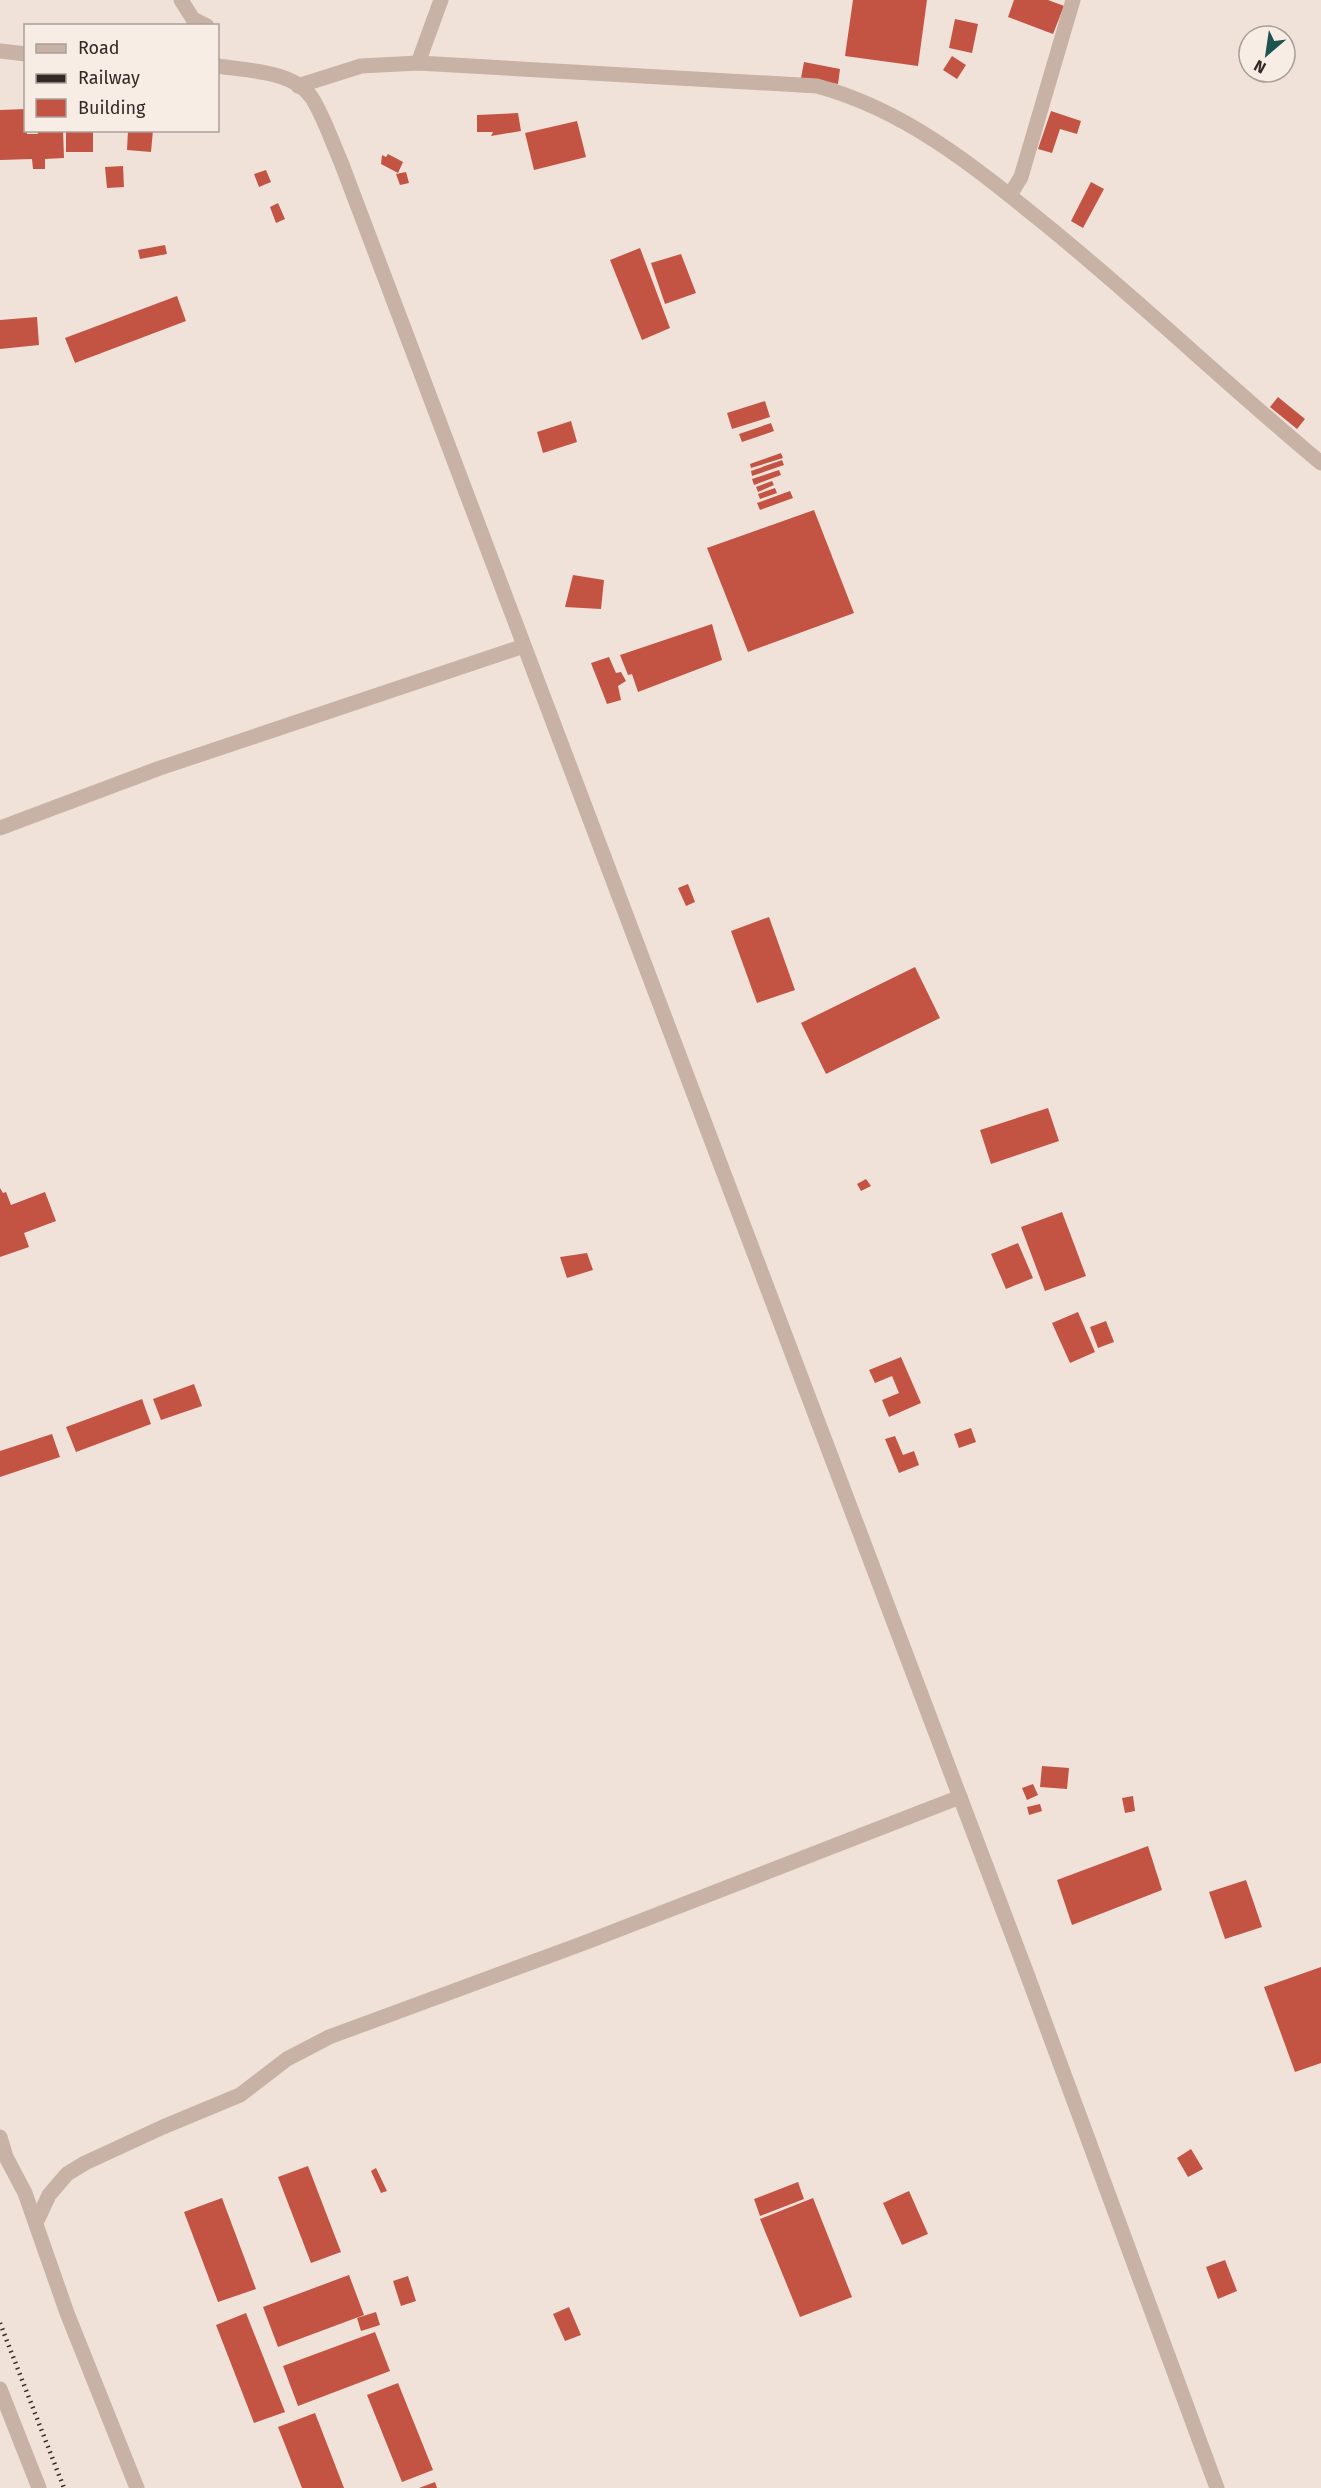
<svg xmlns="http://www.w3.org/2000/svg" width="1321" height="2488" font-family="'Fira Sans',sans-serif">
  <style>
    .building { fill: #c35444 }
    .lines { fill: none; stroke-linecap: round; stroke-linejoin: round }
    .minor { stroke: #c8b1a5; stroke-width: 15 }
    .rail { stroke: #342926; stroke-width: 4.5; stroke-dasharray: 1.5 4.5; stroke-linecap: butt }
  </style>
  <rect width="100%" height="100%" fill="#f0e2d9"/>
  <g class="building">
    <path d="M853 0H927L918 66 845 56Z"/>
    <path d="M1014 0H1048L1064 6 1053 34 1008 17Z"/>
    <path d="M955 19 978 24 972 53 949 48Z"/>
    <path d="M952 56 966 65 957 79 943 70Z"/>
    <path d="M804 62 840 69 838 84 801 78Z"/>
    <path d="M26 109 27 134H38L37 130H63L64 158 45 159V169H33L32 159 0 160V110Z"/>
    <path d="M1051 111 1081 121 1077 134 1060 129 1052 153 1038 149Z"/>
    <path d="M518 113 521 131 491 136 493 132H477V115Z"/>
    <path d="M577 121 586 157 534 170 525 133Z"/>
    <rect x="66" y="130" width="27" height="22"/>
    <path d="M128 130H153L151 152 127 150Z"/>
    <path d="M388 154 403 162 398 173 381 164 382 155 386 157Z"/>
    <path d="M123 166 124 187 107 188 105 167Z"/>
    <path d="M266 170 271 182 259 187 254 174Z"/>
    <path d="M406 172 409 183 400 185 396 174Z"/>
    <path d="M1091 182 1104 189 1083 228 1071 221Z"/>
    <path d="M278 203 285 219 276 223 270 207Z"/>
    <path d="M165 245 167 254 140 259 138 250Z"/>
    <path d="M640 248 670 328 642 340 610 260Z"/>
    <path d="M681 254 696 293 665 304 651 263Z"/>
    <path d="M177 296 186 321 75 363 65 338Z"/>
    <path d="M37 317 39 345 0 349V320Z"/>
    <path d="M1278 397 1305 419 1297 429 1270 407Z"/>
    <path d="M765 401 770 417 732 429 727 413Z"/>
    <path d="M571 421 577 442 543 453 537 432Z"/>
    <path d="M771 423 774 431 742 442 739 434Z"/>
    <path d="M781 453 783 458 751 468 750 464Z"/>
    <path d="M782 460 784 465 752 476 751 471Z"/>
    <path d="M779 470 781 475 754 485 752 479Z"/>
    <path d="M772 481 774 485 758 492 756 487Z"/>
    <path d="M775 488 777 493 760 499 758 494Z"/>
    <path d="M790 491 793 498 760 510 757 503Z"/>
    <path d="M814 510 854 613 748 652 707 548Z"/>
    <path d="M573 575 604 580 601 609 565 607Z"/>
    <path d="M712 624 722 660 638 692 632 674 628 675 620 655Z"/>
    <path d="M609 657 616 673 621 672 626 681 618 686 621 700 607 704 591 663Z"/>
    <path d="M688 884 695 902 686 906 678 888Z"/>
    <path d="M769 917 795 990 757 1003 731 931Z"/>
    <path d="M915 967 940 1018 826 1074 801 1023Z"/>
    <path d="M1048 1108 1059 1141 991 1164 980 1130Z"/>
    <path d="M866 1179 871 1186 861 1191 857 1184Z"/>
    <path d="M0 1188 3 1193 6 1192 11 1205 45 1192 56 1221 24 1233 29 1247 0 1257Z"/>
    <path d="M1062 1212 1086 1276 1045 1291 1021 1227Z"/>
    <path d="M1018 1243 1033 1278 1006 1289 991 1254Z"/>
    <path d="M587 1253 593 1270 567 1278 560 1257Z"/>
    <path d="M1078 1312 1095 1352 1070 1363 1052 1323Z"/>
    <path d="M1106 1321 1114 1342 1098 1348 1090 1327Z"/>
    <path d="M901 1357 921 1403 889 1417 882 1400 899 1393 892 1376 875 1383 869 1370Z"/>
    <path d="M194 1384 202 1406 161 1420 153 1399Z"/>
    <path d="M142 1399 151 1424 76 1452 66 1427Z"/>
    <path d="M971 1428 976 1442 959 1448 954 1434Z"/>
    <path d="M52 1434 60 1457 0 1477V1451Z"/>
    <path d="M895 1436 903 1455 914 1451 919 1465 899 1473 885 1439Z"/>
    <path d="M1042 1766 1069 1768 1067 1789 1040 1787Z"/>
    <path d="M1033 1784 1038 1795 1027 1800 1022 1788Z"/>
    <path d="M1133 1796 1135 1811 1125 1813 1122 1798Z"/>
    <path d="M1040 1804 1042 1811 1029 1815 1027 1807Z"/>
    <path d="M1148 1846 1162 1890 1072 1925 1057 1880Z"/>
    <path d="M1246 1880 1262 1927 1225 1939 1209 1892Z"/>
    <path d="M1321 1967V2063L1295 2072 1264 1987Z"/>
    <path d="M1191 2149 1203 2169 1188 2177 1177 2158Z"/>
    <path d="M308 2166 341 2252 311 2263 278 2177Z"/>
    <path d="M376 2168 387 2191 381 2193 371 2171Z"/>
    <path d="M798 2182 804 2199 760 2216 754 2199Z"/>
    <path d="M909 2191 928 2234 902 2245 883 2203Z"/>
    <path d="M222 2198 256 2289 218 2302 184 2212Z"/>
    <path d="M813 2198 852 2297 800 2317 760 2219Z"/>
    <path d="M1225 2260 1237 2291 1218 2299 1206 2267Z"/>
    <path d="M349 2275 364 2315 278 2347 263 2307Z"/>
    <path d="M408 2276 416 2301 401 2306 393 2281Z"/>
    <path d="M569 2307 581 2335 565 2341 553 2314Z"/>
    <path d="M376 2312 380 2325 361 2331 357 2318Z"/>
    <path d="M246 2313 285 2412 254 2423 216 2325Z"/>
    <path d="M375 2332 390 2371 298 2406 283 2366Z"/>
    <path d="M398 2383 433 2470 402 2482 367 2395Z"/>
    <path d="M315 2413 344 2488H302L278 2427Z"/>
    <path d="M435 2482 437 2488H419Z"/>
  </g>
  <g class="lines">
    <g class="minor">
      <path d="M181 0 193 19 207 26"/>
      <path d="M0 51 26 54"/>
      <path d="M418 63 441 0"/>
      <path d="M218 66C247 71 293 70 312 98 324 117 332 142 341 162L1027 1974 1217 2488"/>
      <path d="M298 86 361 66 418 63 817 86C906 110 975 167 1045 224 1140 301 1227 385 1321 463"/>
      <path d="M1010 195 1021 177 1073 0"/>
      <path d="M0 828 160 768 524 646"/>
      <path d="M0 2137 6 2157 25 2193 67 2313 137 2488"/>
      <path d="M36 2223 49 2195 67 2174 85 2163 163 2127 240 2095 287 2059 329 2037 584 1943 960 1797"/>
      <path d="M0 2389 39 2488"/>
    </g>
    <path class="rail" d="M0 2323 64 2488"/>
  </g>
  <rect x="24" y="24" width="195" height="108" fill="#f8ede5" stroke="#aa9f99" stroke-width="1.5"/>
  <rect x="36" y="44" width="30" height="9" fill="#c8b1a5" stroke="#aa9f99" stroke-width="1.5"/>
  <text x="78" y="54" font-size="18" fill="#342926">Road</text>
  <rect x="36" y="74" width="30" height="9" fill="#342926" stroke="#aa9f99" stroke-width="1.5"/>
  <text x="78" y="84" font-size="18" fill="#342926">Railway</text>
  <rect x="36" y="99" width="30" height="18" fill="#c35444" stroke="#aa9f99" stroke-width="1.5"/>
  <text x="78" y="114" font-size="18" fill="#342926">Building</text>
  <g transform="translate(1267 54) rotate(209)"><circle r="28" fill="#f8ede5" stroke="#aa9f99" stroke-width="1.5"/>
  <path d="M0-4.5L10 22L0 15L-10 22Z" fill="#1d5451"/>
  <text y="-9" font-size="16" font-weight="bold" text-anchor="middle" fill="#342926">N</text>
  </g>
</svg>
